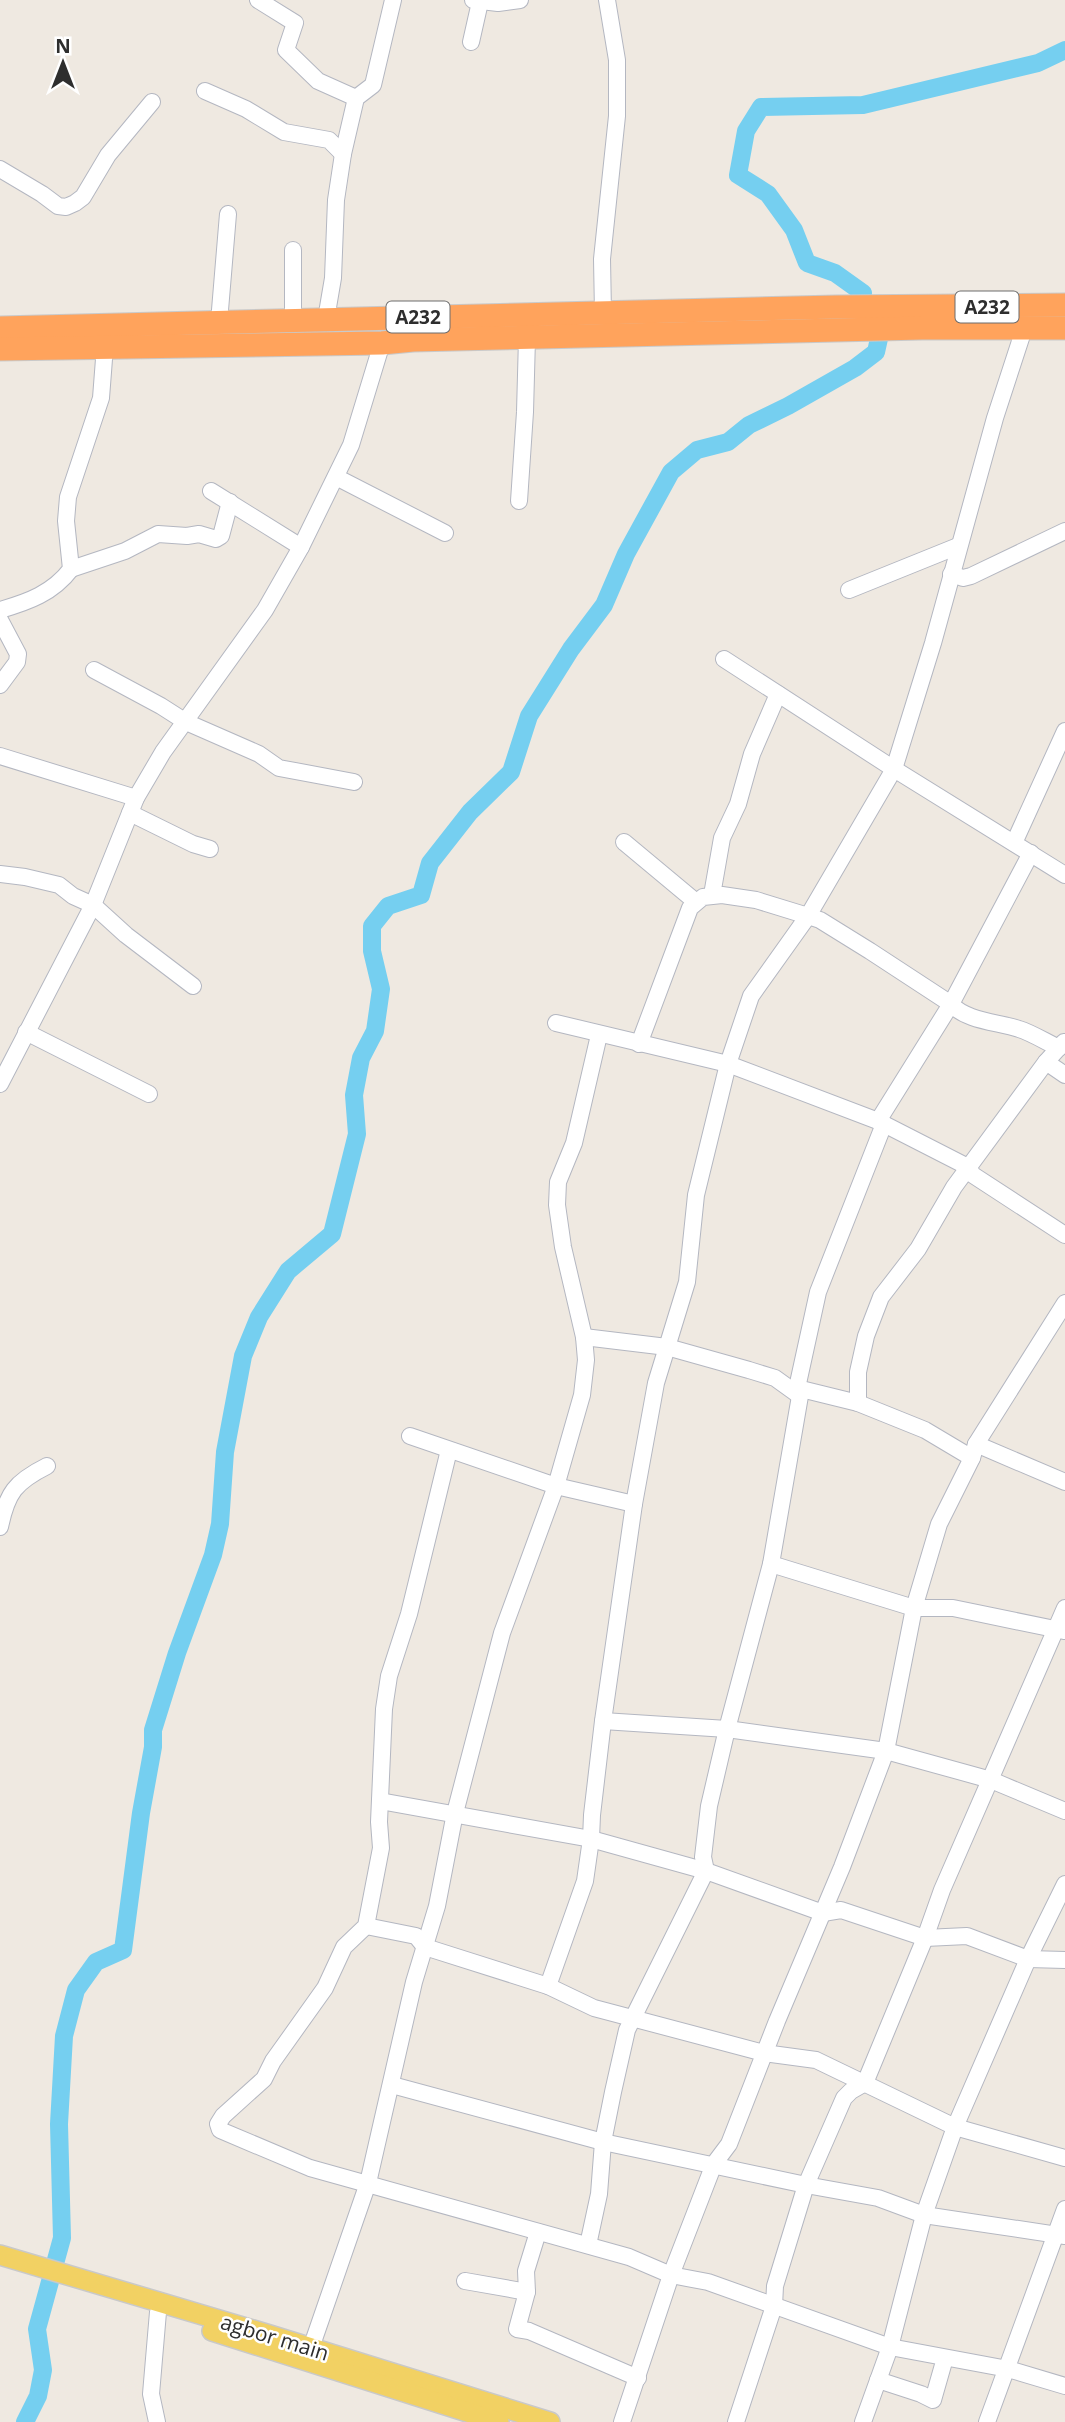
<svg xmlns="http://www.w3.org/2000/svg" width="1065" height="2422" font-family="'Open Sans',sans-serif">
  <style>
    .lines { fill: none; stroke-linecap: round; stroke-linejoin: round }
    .river { stroke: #75cff0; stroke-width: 18 }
    .minor-casing { stroke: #b4b7c1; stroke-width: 18 }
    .major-casing { stroke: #c9c9c9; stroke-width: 22 }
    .highway-casing { stroke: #c9c9c9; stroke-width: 25 }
    .minor { stroke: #fff; stroke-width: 16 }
    .major { stroke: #f2d163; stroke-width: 19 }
    .highway { stroke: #ffa35c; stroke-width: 23 }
    .labels { text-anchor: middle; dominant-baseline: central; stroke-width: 5; stroke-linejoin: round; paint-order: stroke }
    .shield { fill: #fff; stroke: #6d6d6d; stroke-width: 2 }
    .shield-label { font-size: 19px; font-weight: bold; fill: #2e2e2e }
    .street-label { font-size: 21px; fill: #2e2e2e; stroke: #fff }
  </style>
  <rect width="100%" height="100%" fill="#efe9e1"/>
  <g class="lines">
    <path class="river" d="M25 2422 38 2396 43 2370 37 2329 62 2238 59 2124 64 2036 76 1990 96 1962 123 1950 141 1813 153 1747V1730L177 1653 213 1555 220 1524 225 1452 243 1356 259 1317 288 1271 332 1234 357 1134 354 1095 361 1058 375 1031 381 989 372 951V926L388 906 421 895 430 863 470 812 511 772 529 716 571 649 604 605 626 554 671 472 697 450 728 442 749 425 788 406 855 368 876 352 882 325 857 306 863 293 835 273 807 263 794 230 768 194 738 175 746 131 761 107 863 105 1038 63 1065 50"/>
    <defs>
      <g id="minor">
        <path d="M258 0 295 23 286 50 318 81 356 98"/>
        <path d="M473 0 498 3 520 0"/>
        <path d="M471 42 480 2"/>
        <path d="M205 91 246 109 284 132 329 140 343 154"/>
        <path d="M0 169 42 194 58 206 66 207 75 203 83 197 108 155 152 102"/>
        <path d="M293 250V321"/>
        <path d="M603 313 602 259 617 116V60L607 0"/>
        <path d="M326 319 333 278 336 200 343 154 356 98 373 85 393 0"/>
        <path d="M219 322 228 214"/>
        <path d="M336 477 445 533"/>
        <path d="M211 491 301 547"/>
        <path d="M519 501 525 412 527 338"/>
        <path d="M71 569 125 551 158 534 187 536 199 534 216 539 221 536 230 502"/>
        <path d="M951 574 963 578 971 576 1065 531"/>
        <path d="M849 590 958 546"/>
        <path d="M0 610C28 602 53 593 71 569L66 521 68 497 101 398 105 346"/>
        <path d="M0 620 18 654 17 662 0 685"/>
        <path d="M724 659 894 769 1065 875"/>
        <path d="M94 670 161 706 186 722 259 754 279 768 354 782"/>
        <path d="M0 756 136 798"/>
        <path d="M130 813 193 844 210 849"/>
        <path d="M624 842 696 902"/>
        <path d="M1014 843 1065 731"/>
        <path d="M0 874 25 877 59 885 73 896 93 905 126 935 193 986"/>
        <path d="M712 895 722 838 738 804 752 754 778 694"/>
        <path d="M556 1023 728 1064 878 1121 968 1167 973 1175 1065 1235"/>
        <path d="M26 1032 149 1094"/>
        <path d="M639 1044 690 908 703 897 722 895 756 900 808 916 820 920 870 951 951 1004C966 1021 998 1022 1019 1029 1032 1033 1046 1042 1059 1048"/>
        <path d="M1046 1062 1065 1075"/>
        <path d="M0 1084 93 905 136 798 163 752 265 610 301 547 351 445 382 343"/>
        <path d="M878 1121 951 1004 1031 853"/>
        <path d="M584 1337 667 1347 749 1370 775 1378 800 1396"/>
        <path d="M797 1388 858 1403 925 1430 972 1458"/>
        <path d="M858 1403V1372L866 1336 881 1297 918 1249 954 1187 1046 1062 1064 1042"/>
        <path d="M410 1436 556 1486 634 1504"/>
        <path d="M976 1444 1065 1482"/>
        <path d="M449 1450 409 1614 389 1676 384 1709 379 1822 381 1848 366 1926 344 1947 325 1988 273 2061 264 2079 223 2116 218 2124 220 2130 310 2168 629 2257 671 2275 708 2282 890 2347 1008 2369 1065 2386"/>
        <path d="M0 1527C7 1493 15 1482 47 1466"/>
        <path d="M771 1564 914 1608H953L1064 1631"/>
        <path d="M603 1721 727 1729 886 1751 991 1780 1065 1811"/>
        <path d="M380 1801 591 1839 706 1871 823 1913 841 1910 925 1938 967 1936 1028 1959 1065 1960"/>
        <path d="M366 1926 416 1936 425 1947 548 1986 594 2008 764 2053 816 2060 955 2127 1065 2158"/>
        <path d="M548 1986 585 1881 591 1839 592 1815 603 1721 634 1504 656 1383 687 1282 696 1195 728 1064 751 996 808 916 894 769 933 643 995 418 1024 329"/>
        <path d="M392 2085 603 2142 806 2185 878 2198 924 2215 1065 2236"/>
        <path d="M538 2232 526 2271 527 2292 517 2329 529 2331 638 2378"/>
        <path d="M588 2245 599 2194 603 2142 613 2092 627 2030 706 1871 703 1857 709 1806 727 1729 771 1564 800 1396 797 1388 818 1292 884 1124"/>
        <path d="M465 2281 527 2292"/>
        <path d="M311 2348 368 2183 414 1982 437 1906 455 1813 502 1633 556 1486 582 1395 586 1360 584 1337 563 1247 557 1205 558 1182 574 1143 599 1035"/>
        <path d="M878 2380 921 2394 933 2400 945 2358"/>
        <path d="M157 2422 151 2394 158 2312"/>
        <path d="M622 2422 671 2275 714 2164 729 2144 777 2021 842 1867 886 1751 914 1608 939 1524 972 1458 976 1444 1065 1303"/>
        <path d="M736 2422 774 2306 775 2286 806 2185 844 2098 851 2091 865 2083 925 1938 942 1890 1065 1608"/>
        <path d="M863 2422 890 2347 924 2215 955 2127 1028 1959 1065 1884"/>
        <path d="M987 2422 1065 2209"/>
      </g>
      <g id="major">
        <path d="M0 2255 270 2335 550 2422"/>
        <path d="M212 2331 499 2422"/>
      </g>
      <g id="highway">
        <path d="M0 328 836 307 1065 305"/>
        <path d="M0 349 382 343 413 340 922 328H1065"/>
      </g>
    </defs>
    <use href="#minor" class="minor-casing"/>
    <use href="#major" class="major-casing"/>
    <use href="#highway" class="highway-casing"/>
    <use href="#minor" class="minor"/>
    <use href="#major" class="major"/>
    <use href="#highway" class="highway"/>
  </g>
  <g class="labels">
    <g class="shield">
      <rect x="955.5" y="291.5" width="63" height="31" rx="5"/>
      <rect x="386.5" y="301.5" width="63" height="31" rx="5"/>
    </g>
    <g class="shield-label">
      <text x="987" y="307">A232</text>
      <text x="418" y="317">A232</text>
    </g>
    <g class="street-label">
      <text transform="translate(275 2337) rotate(17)">agbor main</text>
    </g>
  </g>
  <g transform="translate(63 63)" stroke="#ffffff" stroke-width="5" paint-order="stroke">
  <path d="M0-5L12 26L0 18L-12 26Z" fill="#2e2e2e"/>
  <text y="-10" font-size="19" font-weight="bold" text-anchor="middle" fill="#2e2e2e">N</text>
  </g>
</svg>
